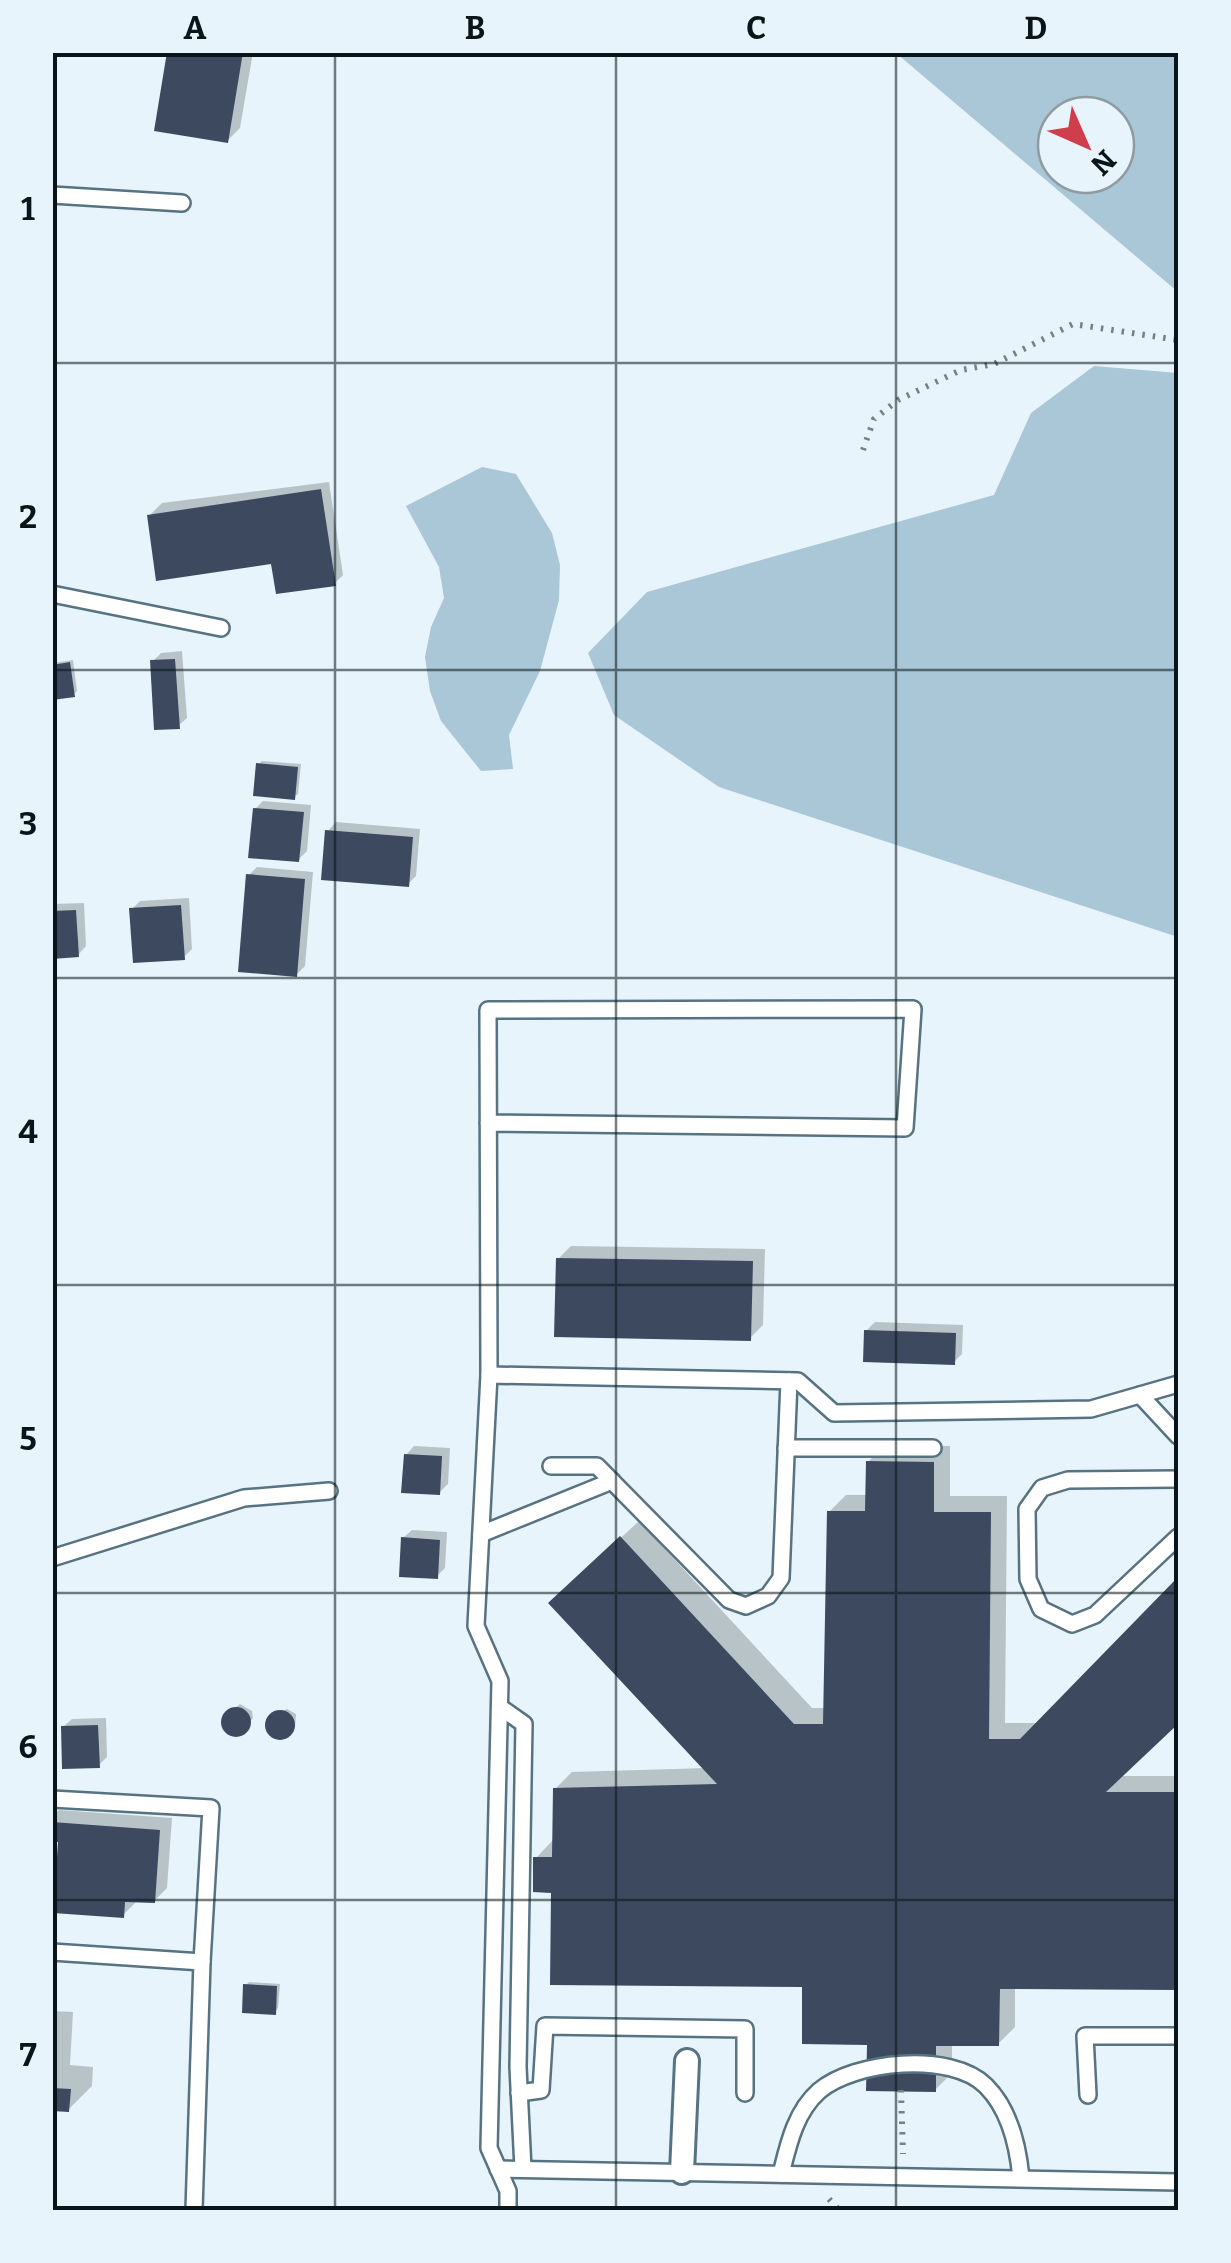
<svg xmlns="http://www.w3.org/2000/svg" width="1231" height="2263" font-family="Bitter,serif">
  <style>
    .green { fill: #a9c7d7; fill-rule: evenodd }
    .shadow { fill: #0003 }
    .building { fill: #3d495f }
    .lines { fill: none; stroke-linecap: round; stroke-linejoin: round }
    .service-casing { stroke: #577381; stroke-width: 20 }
    .pedestrian-casing { stroke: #577381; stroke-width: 28 }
    .path { stroke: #748187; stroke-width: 6; stroke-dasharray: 2.5 8; stroke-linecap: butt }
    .service { stroke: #fff; stroke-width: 15 }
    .pedestrian { stroke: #fff; stroke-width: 22 }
    .grid { fill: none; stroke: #09151a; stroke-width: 2.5; stroke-opacity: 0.55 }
    .neatline { fill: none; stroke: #09151a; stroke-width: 4 }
    .grid-label { font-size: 32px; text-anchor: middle; font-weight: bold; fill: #09151a }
  </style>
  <rect width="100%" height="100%" fill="#e7f4fb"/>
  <g class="green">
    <path d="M896 53H1178V292ZM1056 115H1116V175H1056Z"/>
    <path d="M1094 366 1178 373V937L719 787 614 715 588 653 647 592 994 495 1031 413Z"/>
    <path d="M482 467 516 474 552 533 560 565 559 600 540 671 509 735 513 769 481 771 441 721 430 691 425 657 431 627 444 598 439 567 406 506Z"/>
  </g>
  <g class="shadow">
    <path d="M169 52H253L240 128 227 141Z"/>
    <path d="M329 482 343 575 335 583 149 516 162 503Z"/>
    <path d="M182 651 187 718 178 726 153 661 161 653Z"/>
    <path d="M73 660 77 691 74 694 52 698V663Z"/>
    <path d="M262 761 301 764 298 794 294 797 259 764Z"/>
    <path d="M263 801 311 805 307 851 298 860 255 809Z"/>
    <path d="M336 822 420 829 416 876 408 884 328 831Z"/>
    <path d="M257 867 313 872 305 966 296 975 248 876Z"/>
    <path d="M189 898 192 949 184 957 132 909 140 901Z"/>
    <path d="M84 903 86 946 78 955 52 956V904Z"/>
    <path d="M571 1246 765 1249 763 1325 750 1338 558 1259Z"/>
    <path d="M875 1322 963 1325 962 1354 954 1362 866 1331Z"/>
    <path d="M885 1445 950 1446V1496H1007L1005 1723H1039L1178 1580V1720L1120 1776H1178V1987L1015 1986V2027L998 2044H952V2073L935 2090 870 2042 805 1985 554 1890 536 1858 554 1839 555 1789 572 1772 707 1768 568 1587 639 1521 812 1708H826L829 1512 846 1495H868V1462Z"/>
    <path d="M414 1446 450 1448 448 1484 439 1493 406 1455Z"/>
    <path d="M412 1530 447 1532 445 1568 437 1576 403 1538Z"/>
    <path d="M240 1704 252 1711 253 1718 240 1733 226 1730 223 1724 224 1717Z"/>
    <path d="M287 1709 296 1714 295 1728 284 1737 271 1733 268 1728 273 1715Z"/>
    <path d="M106 1718 107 1757 99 1765 63 1727 72 1719Z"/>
    <path d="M59 1810 172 1818 167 1888 154 1901 136 1902 123 1915 60 1840H52V1816Z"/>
    <path d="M249 1982 280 1984 278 2008 275 2012 245 1986Z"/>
    <path d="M52 2011 73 2012 70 2065 93 2067 92 2086 68 2110 52 2109Z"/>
  </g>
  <g class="building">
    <path d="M167 52H243L228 143 154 131Z"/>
    <path d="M321 489 336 586 276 594 271 564 156 581 147 515Z"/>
    <path d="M175 659 180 729 154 730 150 660Z"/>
    <path d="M70 662 75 697 52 700V665Z"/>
    <path d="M256 763 298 767 295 800 253 796Z"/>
    <path d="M253 808 304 812 299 862 248 858Z"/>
    <path d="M325 830 413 837 409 887 321 880Z"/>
    <path d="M246 874 305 879 297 977 238 972Z"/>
    <path d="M181 905 185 960 133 963 129 908Z"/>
    <path d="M76 910 79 957 52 959V911Z"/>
    <path d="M556 1258 753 1261 751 1341 554 1337Z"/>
    <path d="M864 1330 956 1333 955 1365 863 1362Z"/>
    <path d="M404 1454 442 1456 440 1495 401 1493Z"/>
    <path d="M866 1461 934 1462V1512H991L989 1739H1020L1178 1577V1724L1106 1792H1178V1990L1000 1989 999 2046H936V2092L866 2091 867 2045 802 2044V1987L550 1985 551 1893 533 1892V1857H552L553 1788 717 1784 548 1603 620 1536 794 1724H823L827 1511H865Z"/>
    <path d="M401 1537 440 1540 438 1579 399 1577Z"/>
    <circle cx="236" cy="1722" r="15"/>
    <circle cx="280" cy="1725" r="15"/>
    <path d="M98 1725 100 1768 62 1769 61 1726Z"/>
    <path d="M52 1822 160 1830 155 1903 125 1902 124 1918 53 1913 58 1842H52Z"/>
    <path d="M243 1984 277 1986 276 2015 242 2013Z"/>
    <path d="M52 2088 71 2089 69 2112 52 2111Z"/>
  </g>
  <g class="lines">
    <defs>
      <g id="service">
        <path d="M52 195 182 203"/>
        <path d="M52 594 221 628"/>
        <path d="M488 1123 905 1128 913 1009 488 1010 489 1375 476 1626 500 1681 489 2148 508 2191V2210"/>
        <path d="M489 1375 798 1381 834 1413 1091 1409 1178 1384"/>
        <path d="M1140 1395 1178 1436"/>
        <path d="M786 1448H933"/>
        <path d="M551 1466H597L729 1600 746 1606 768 1596 781 1578 789 1381"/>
        <path d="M1178 1479 1068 1480 1042 1488 1027 1509 1028 1579 1041 1609 1072 1624 1095 1615 1178 1537"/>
        <path d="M481 1534 612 1481"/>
        <path d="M52 1558 244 1498 329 1491"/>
        <path d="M500 1707 524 1724 518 2067 523 2169"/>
        <path d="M52 1799 211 1808 202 1962 194 2210"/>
        <path d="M52 1952 202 1962"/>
        <path d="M519 2093 541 2090 545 2026 745 2029V2093"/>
        <path d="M1088 2095 1085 2036H1178"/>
        <path d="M498 2169 1178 2182"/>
        <path d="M781 2174C788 2146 795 2112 819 2091 854 2061 951 2051 986 2086 1010 2110 1018 2146 1021 2178"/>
      </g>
      <path id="pedestrian" d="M682 2172 687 2061"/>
    </defs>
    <use href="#service" class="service-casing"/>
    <use href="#pedestrian" class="pedestrian-casing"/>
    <g class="path">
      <path d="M863 450 874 419 898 400 961 370 994 364 1073 324 1178 340"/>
      <path d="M901 2090 903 2154"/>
      <path d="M829 2199 839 2210"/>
    </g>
    <use href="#service" class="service"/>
    <use href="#pedestrian" class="pedestrian"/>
  </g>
  <path class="grid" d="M335 52V2210M616 52V2210M896 52V2210M52 363H1178M52 670H1178M52 978H1178M52 1285H1178M52 1593H1178M52 1900H1178"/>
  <rect width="1231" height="2263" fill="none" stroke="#e7f4fb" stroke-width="110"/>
  <g transform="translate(1086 145) rotate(135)"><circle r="48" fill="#e7f4fb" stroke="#8e9ba1" stroke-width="2.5"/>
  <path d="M0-8L18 38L0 25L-18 38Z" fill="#ce3e4b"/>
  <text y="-15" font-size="28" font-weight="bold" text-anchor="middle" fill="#09151a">N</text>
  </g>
  <rect x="55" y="55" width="1121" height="2153" class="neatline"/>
  <g class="grid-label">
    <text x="195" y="39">A</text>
    <text x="475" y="39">B</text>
    <text x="756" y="39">C</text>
    <text x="1036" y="39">D</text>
    <text x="28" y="220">1</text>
    <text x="28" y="528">2</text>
    <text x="28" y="835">3</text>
    <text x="28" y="1143">4</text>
    <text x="28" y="1450">5</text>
    <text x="28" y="1758">6</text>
    <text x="28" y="2066">7</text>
  </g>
</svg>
